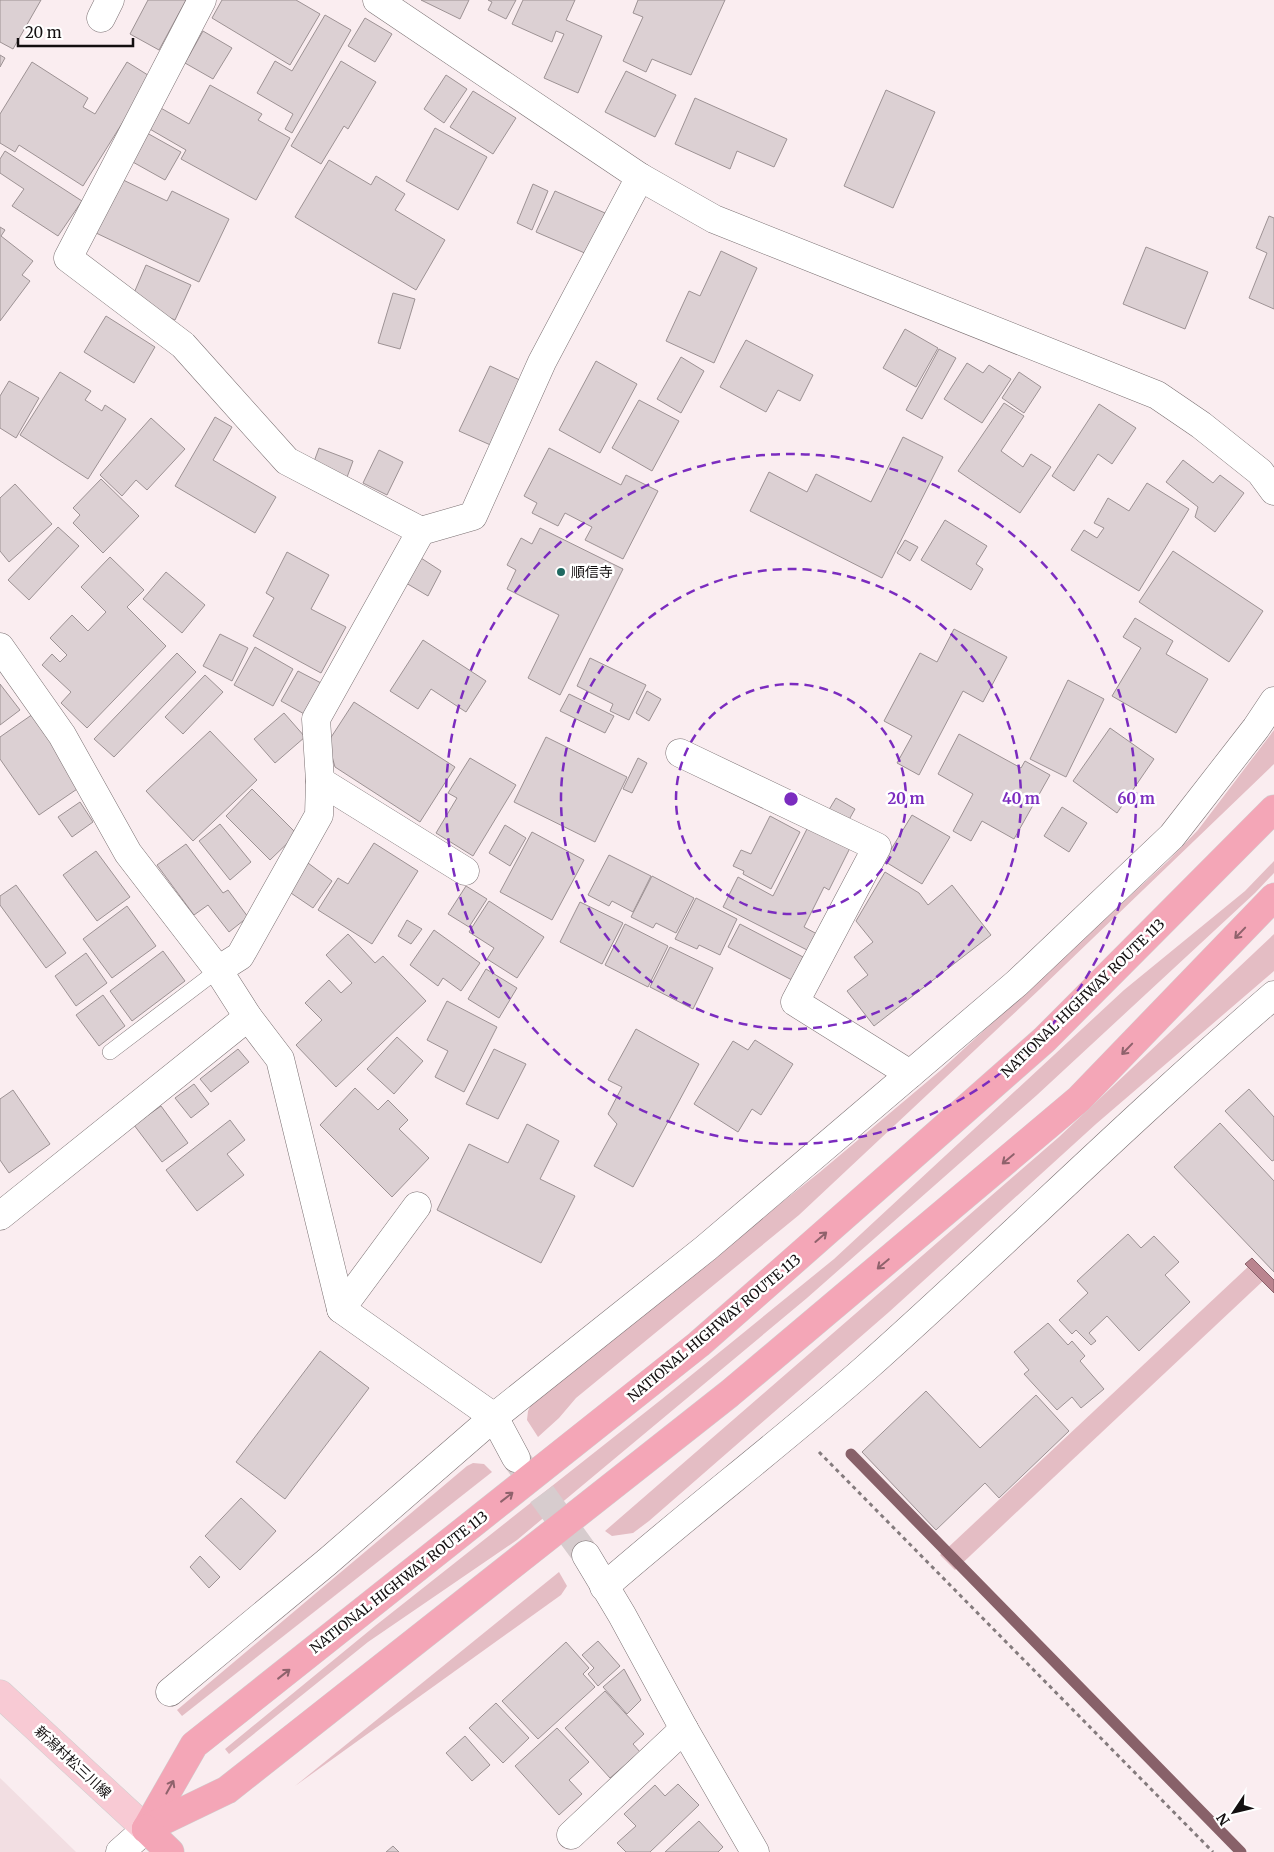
<svg xmlns="http://www.w3.org/2000/svg" width="1274" height="1852" font-family="Merriweather,'Noto Sans JP',serif">
  <style>
    .built { fill: #f2dee2 }
    .green { fill: #e4bdc4 }
    .water { fill: #ba848f; stroke: #886169 }
    .lines { fill: none; stroke-linecap: round; stroke-linejoin: round }
    .stream { stroke: #886169; stroke-width: 11 }
    .building { fill: #dcd0d3; stroke: #9d9294 }
    .street-tunnel { stroke: #d7ccce; stroke-width: 28; stroke-dasharray: 28 14; stroke-linecap: butt }
    .lane-casing { stroke: #7a7072; stroke-width: 16 }
    .street-casing { stroke: #7a7072; stroke-width: 29 }
    .primary-casing { stroke: #d0cfcf; stroke-width: 29 }
    .highway-casing { stroke: #d0cfcf; stroke-width: 29 }
    .path { stroke: #847b7d; stroke-width: 3; stroke-dasharray: 4 4; stroke-linecap: butt }
    .lane { stroke: #fff; stroke-width: 15 }
    .street { stroke: #fff; stroke-width: 28 }
    .primary { stroke: #f8cad4; stroke-width: 28 }
    .highway { stroke: #f4a6b7; stroke-width: 28 }
    .oneway { stroke: #8f626c }
    .ring { fill: none; stroke: #7b2cbf; stroke-width: 2.5; stroke-dasharray: 9 6 }
    .poi-dot { fill: #1f6961; stroke: #fff; stroke-width: 2 }
    .labels { text-anchor: middle; dominant-baseline: central; stroke-width: 5; stroke-linejoin: round; paint-order: stroke }
    .poi-label { font-size: 14px; fill: #130f10; stroke: #fff; text-anchor: start }
    .street-label { font-size: 14px; fill: #130f10; stroke: #fff }
    .centre { fill: #7b2cbf; stroke: #fff; stroke-width: 2.5 }
    .ring-label { font-size: 15px; text-anchor: middle; font-weight: bold; fill: #7b2cbf; stroke: #fff; stroke-width: 5; stroke-linejoin: round; paint-order: stroke }
  </style>
  <rect width="100%" height="100%" fill="#faedf0"/>
  <path class="built" d="M0 1778 76 1852H0Z"/>
  <g class="green">
    <path d="M1274 730V764L1040 989 799 1215 576 1398 559 1418 538 1437 527 1420 528 1411 533 1400 820 1172 941 1070 1168 861 1198 830Z"/>
    <path d="M1274 861V873L1255 893 1037 1095 807 1298 517 1540 368 1642 229 1754 225 1749 375 1626 662 1399 834 1259 1124 990 1245 891Z"/>
    <path d="M1274 934V971L1096 1124 889 1312 649 1521 633 1533 612 1536 605 1531 1059 1137Z"/>
    <path d="M1250 1265 1264 1280 955 1570 940 1555Z"/>
    <path d="M473 1463 484 1464 492 1472 182 1716 177 1710 467 1466Z"/>
    <path d="M559 1572 567 1586 561 1595 295 1786Z"/>
  </g>
  <path class="water" d="M1252 1258 1274 1280V1293L1245 1264Z"/>
  <g class="lines">
    <path class="stream" d="M851 1454 1241 1852"/>
  </g>
  <g class="building">
    <path d="M0 0H41L13 49 0 42Z"/>
    <path d="M148 0H186L159 50 130 34Z"/>
    <path d="M222 0H296L320 14 290 65 212 18Z"/>
    <path d="M421 0H469L460 19Z"/>
    <path d="M488 0H516L506 19 488 10 492 2Z"/>
    <path d="M523 0H575L566 20 602 36 578 93 544 78 564 34 556 31 552 42 512 24Z"/>
    <path d="M638 0H725L691 75 652 59 646 72 623 61 643 17 633 13Z"/>
    <path d="M325 15 351 30 292 133 285 129 293 114 257 93 275 61 292 71Z"/>
    <path d="M365 18 392 34 375 62 348 46Z"/>
    <path d="M203 31 232 48 213 79 185 63Z"/>
    <path d="M0 55 5 58 0 67Z"/>
    <path d="M341 61 376 82 348 129 344 126 321 164 291 146Z"/>
    <path d="M32 62 88 98 83 107 95 114 127 62 151 77 83 186 19 145 15 152 0 143V114Z"/>
    <path d="M626 71 676 95 655 137 605 112Z"/>
    <path d="M446 75 467 89 444 123 424 109Z"/>
    <path d="M210 85 262 114 258 120 290 138 256 200 181 159 186 150 148 128 159 107 189 124Z"/>
    <path d="M886 90 935 112 893 208 844 186Z"/>
    <path d="M473 91 516 118 493 154 450 127Z"/>
    <path d="M695 98 787 139 774 167 737 151 730 169 675 144Z"/>
    <path d="M435 128 487 157 458 210 406 181Z"/>
    <path d="M147 133 181 152 165 180 131 161Z"/>
    <path d="M5 151 82 201 58 236 12 206 24 189 0 173V159Z"/>
    <path d="M329 160 371 185 376 176 405 194 395 210 445 240 416 290 295 217Z"/>
    <path d="M119 178 167 201 172 191 229 219 199 282 94 232Z"/>
    <path d="M533 184 548 191 532 230 517 223Z"/>
    <path d="M555 191 605 213 587 254 536 232Z"/>
    <path d="M1269 216 1274 218V309L1249 298 1267 253 1256 248Z"/>
    <path d="M0 227 5 230 1 236 33 261 22 275 30 281 0 321Z"/>
    <path d="M1146 247 1208 272 1185 329 1123 304Z"/>
    <path d="M721 251 757 268 714 363 666 341 689 291 700 296Z"/>
    <path d="M146 265 191 285 175 320 131 300Z"/>
    <path d="M393 293 415 299 400 349 378 343Z"/>
    <path d="M106 316 155 347 134 383 84 352Z"/>
    <path d="M905 329 938 348 916 387 883 368Z"/>
    <path d="M746 340 813 375 800 401 778 390 766 412 720 387Z"/>
    <path d="M939 349 956 358 922 419 906 410Z"/>
    <path d="M681 357 704 371 681 413 657 399Z"/>
    <path d="M596 361 637 384 600 453 559 430Z"/>
    <path d="M967 363 983 373 989 365 1011 379 982 423 944 399Z"/>
    <path d="M490 366 524 382 495 447 459 431Z"/>
    <path d="M60 372 91 391 85 400 102 411 105 405 126 419 88 479 20 435Z"/>
    <path d="M1019 372 1041 387 1024 413 1002 398Z"/>
    <path d="M9 381 39 398 16 438 0 428V396Z"/>
    <path d="M639 400 679 421 652 471 612 448Z"/>
    <path d="M1004 403 1024 416 1001 451 1023 467 1031 454 1051 467 1020 513 958 471Z"/>
    <path d="M1099 404 1136 428 1112 464 1098 454 1074 491 1052 476Z"/>
    <path d="M215 417 232 427 213 460 276 497 255 533 175 486Z"/>
    <path d="M151 418 185 449 147 490 136 480 122 496 100 475Z"/>
    <path d="M903 437 943 457 882 578 750 511 769 472 807 492 816 474 871 502Z"/>
    <path d="M319 448 353 461 346 480 312 467Z"/>
    <path d="M549 448 621 485 626 475 658 491 623 559 585 540 592 527 565 513 558 526 532 513 537 503 524 496Z"/>
    <path d="M379 450 403 462 387 495 363 483Z"/>
    <path d="M1183 460 1213 483 1220 475 1244 493 1215 532 1195 517 1198 507 1166 482Z"/>
    <path d="M101 479 139 516 103 553 73 523 80 515 73 508Z"/>
    <path d="M1147 483 1189 509 1139 591 1071 550 1084 530 1097 538 1104 528 1094 523 1108 498 1129 511Z"/>
    <path d="M15 484 52 524 9 562 0 551V498Z"/>
    <path d="M945 520 987 546 976 564 983 569 971 590 921 560Z"/>
    <path d="M58 527 79 546 29 600 8 580Z"/>
    <path d="M540 528 623 569 560 695 528 678 559 615 507 589 516 570 507 565 521 538 532 544Z"/>
    <path d="M905 540 918 547 910 561 897 553Z"/>
    <path d="M1173 551 1263 611 1229 662 1139 602Z"/>
    <path d="M287 552 329 575 311 609 346 627 321 673 253 636 274 598 266 593Z"/>
    <path d="M110 557 144 590 127 607 166 646 87 728 61 703 71 692 42 665 52 654 60 662 67 655 50 638 72 615 88 631 106 612 81 587Z"/>
    <path d="M421 558 441 571 428 596 406 583Z"/>
    <path d="M166 572 205 605 182 633 143 599Z"/>
    <path d="M1135 618 1173 641 1166 654 1208 679 1176 733 1112 696 1141 648 1123 637Z"/>
    <path d="M954 629 1007 657 983 702 963 691 919 775 897 763 912 736 884 721 920 653 937 662Z"/>
    <path d="M220 634 248 648 232 681 203 666Z"/>
    <path d="M423 640 486 681 466 712 431 689 418 709 390 691Z"/>
    <path d="M255 647 293 669 273 706 234 685Z"/>
    <path d="M177 653 196 672 114 757 94 739Z"/>
    <path d="M590 658 646 685 629 720 610 711 613 704 577 686Z"/>
    <path d="M298 671 323 684 306 715 281 701Z"/>
    <path d="M205 675 223 692 183 734 165 717Z"/>
    <path d="M1068 680 1104 699 1066 777 1030 759Z"/>
    <path d="M0 684 20 710 0 725Z"/>
    <path d="M647 691 661 699 649 721 636 713Z"/>
    <path d="M569 694 614 716 605 733 560 711Z"/>
    <path d="M354 702 455 767 420 822 335 767 328 742Z"/>
    <path d="M284 713 305 737 275 763 254 739Z"/>
    <path d="M33 714 83 785 39 815 0 759V737Z"/>
    <path d="M1110 728 1154 759 1117 813 1073 781Z"/>
    <path d="M210 731 257 780 193 841 146 791Z"/>
    <path d="M959 734 1021 768 1025 761 1050 775 1014 839 982 821 971 841 953 831 973 794 938 774Z"/>
    <path d="M546 737 627 777 595 842 514 802Z"/>
    <path d="M470 758 516 785 473 856 436 833 457 798 448 793Z"/>
    <path d="M638 758 647 763 632 793 623 789Z"/>
    <path d="M252 789 297 834 270 860 226 816Z"/>
    <path d="M836 798 855 809 846 825 827 813Z"/>
    <path d="M80 802 93 822 72 837 58 817Z"/>
    <path d="M1062 807 1087 823 1069 852 1044 836Z"/>
    <path d="M912 815 950 837 922 884 884 861Z"/>
    <path d="M770 816 800 832 771 889 743 874 744 871 733 866 741 850 751 854Z"/>
    <path d="M220 824 251 862 230 880 199 841Z"/>
    <path d="M505 825 526 838 510 866 489 853Z"/>
    <path d="M809 825 851 846 829 890 824 887 804 927 817 934 809 951 723 907 738 877 773 896Z"/>
    <path d="M532 832 584 860 552 920 500 892Z"/>
    <path d="M374 843 418 871 372 944 318 910 338 878 348 884Z"/>
    <path d="M186 844 223 893 228 890 248 917 229 932 208 905 194 915 157 865Z"/>
    <path d="M96 851 130 897 97 921 63 875Z"/>
    <path d="M609 855 651 876 633 912 612 901 609 906 588 895Z"/>
    <path d="M308 863 332 881 313 908 288 891Z"/>
    <path d="M885 872 919 893 928 905 952 885 991 935 874 1026 847 991 868 975 854 957 873 942 856 921Z"/>
    <path d="M652 876 694 898 676 933 656 923 653 928 631 917Z"/>
    <path d="M16 885 66 953 46 968 0 905V896Z"/>
    <path d="M466 886 487 899 469 927 448 914Z"/>
    <path d="M696 898 737 919 720 955 699 945 697 949 675 939Z"/>
    <path d="M489 901 544 937 517 978 487 959 494 948 469 932Z"/>
    <path d="M580 902 623 923 602 964 560 942Z"/>
    <path d="M127 906 156 946 112 978 83 939Z"/>
    <path d="M407 920 422 929 411 944 398 936Z"/>
    <path d="M625 924 668 946 648 987 605 965Z"/>
    <path d="M740 924 803 957 792 980 728 947Z"/>
    <path d="M434 930 480 963 461 991 443 978 438 986 410 965Z"/>
    <path d="M348 934 375 963 383 956 426 1001 336 1087 296 1045 322 1020 305 1003 329 980 341 993 352 983 326 955Z"/>
    <path d="M670 947 713 968 693 1009 650 987Z"/>
    <path d="M163 951 185 981 132 1021 110 991Z"/>
    <path d="M86 953 107 983 76 1006 55 976Z"/>
    <path d="M486 969 517 988 499 1018 468 999Z"/>
    <path d="M103 995 125 1026 99 1046 76 1015Z"/>
    <path d="M447 1001 497 1027 464 1092 435 1077 448 1051 427 1040Z"/>
    <path d="M636 1029 699 1064 633 1187 594 1166 617 1124 608 1114 622 1087 608 1080Z"/>
    <path d="M397 1037 423 1061 394 1094 367 1069Z"/>
    <path d="M755 1040 793 1064 761 1115 752 1109 738 1132 694 1104 733 1041 748 1050Z"/>
    <path d="M238 1049 249 1062 211 1092 200 1079Z"/>
    <path d="M494 1049 526 1064 498 1119 466 1104Z"/>
    <path d="M194 1084 209 1104 191 1118 175 1098Z"/>
    <path d="M355 1088 378 1110 388 1100 408 1120 399 1129 429 1158 392 1197 320 1125Z"/>
    <path d="M1249 1089 1274 1117V1160L1272 1161 1225 1111Z"/>
    <path d="M13 1090 50 1144 9 1173 0 1160V1099Z"/>
    <path d="M161 1106 188 1143 162 1162 134 1125Z"/>
    <path d="M230 1120 245 1140 227 1154 244 1175 197 1211 166 1170Z"/>
    <path d="M1220 1123 1274 1181V1272L1174 1167Z"/>
    <path d="M527 1124 559 1141 540 1179 575 1196 541 1263 437 1210 469 1144 508 1163Z"/>
    <path d="M1128 1234 1141 1248 1154 1236 1179 1262 1165 1275 1190 1302 1139 1351 1107 1316 1089 1333 1096 1341 1091 1345 1076 1330 1072 1334 1059 1320 1088 1293 1077 1281Z"/>
    <path d="M1048 1323 1068 1345 1072 1341 1085 1356 1080 1361 1104 1389 1081 1408 1072 1397 1057 1410 1024 1374 1029 1370 1014 1352Z"/>
    <path d="M320 1351 369 1388 285 1499 236 1462Z"/>
    <path d="M926 1391 980 1448 1036 1395 1069 1431 999 1498 985 1483 936 1530 862 1452Z"/>
    <path d="M241 1498 276 1531 240 1570 205 1536Z"/>
    <path d="M200 1556 220 1577 209 1588 190 1567Z"/>
    <path d="M598 1641 620 1666 598 1686 588 1674 594 1668 582 1655Z"/>
    <path d="M566 1642 589 1668 583 1674 595 1687 538 1739 502 1701Z"/>
    <path d="M624 1669 641 1700 627 1714 603 1687Z"/>
    <path d="M605 1691 644 1734 633 1744 640 1752 610 1778 565 1728Z"/>
    <path d="M496 1703 529 1738 503 1763 469 1728Z"/>
    <path d="M557 1728 589 1762 569 1780 582 1794 559 1815 515 1766Z"/>
    <path d="M465 1736 490 1765 472 1781 446 1753Z"/>
    <path d="M678 1784 699 1805 650 1852H626L617 1843 636 1826 624 1814 655 1785 665 1796Z"/>
    <path d="M699 1821 723 1847 718 1852H665Z"/>
    <path d="M393 1846 399 1852H386Z"/>
  </g>
  <g class="lines">
    <path class="street-tunnel" d="M517 1460 586 1555"/>
    <defs>
      <path id="lane" d="M110 1052 218 970"/>
      <g id="street">
        <path d="M202 0 68 258 183 345 287 461 421 531"/>
        <path d="M377 0 640 177 714 219 1157 395 1201 425 1260 472 1274 491"/>
        <path d="M101 18 110 0"/>
        <path d="M0 647 62 735 128 853 218 970 248 1017 280 1059 341 1309 494 1417 516 1458"/>
        <path d="M680 753 877 847 795 1002 910 1074"/>
        <path d="M320 781 465 871"/>
        <path d="M218 970 240 956 319 815 320 781 316 719 421 531 473 516 542 362 640 177"/>
        <path d="M0 1216 248 1017"/>
        <path d="M341 1309 417 1206"/>
        <path d="M586 1555 622 1615 684 1729 755 1852"/>
        <path d="M604 1587C690 1512 781 1443 866 1368 1004 1245 1134 1115 1274 995"/>
        <path d="M170 1692 327 1562 494 1417 706 1248 1017 983 1172 836 1256 728 1274 701"/>
        <path d="M571 1835 684 1729"/>
        <path d="M120 1852 146 1829"/>
      </g>
      <path id="primary" d="M0 1694 146 1829"/>
      <g id="highway">
        <path d="M146 1829 194 1745 699 1344 1044 1040 1274 809"/>
        <path d="M146 1829 227 1790 729 1394 1079 1099 1274 897"/>
        <path d="M146 1829 170 1852"/>
      </g>
    </defs>
    <use href="#lane" class="lane-casing"/>
    <use href="#street" class="street-casing"/>
    <use href="#primary" class="primary-casing"/>
    <use href="#highway" class="highway-casing"/>
    <path class="path" d="M819 1452 1213 1852"/>
    <use href="#lane" class="lane"/>
    <use href="#street" class="street"/>
    <use href="#primary" class="primary"/>
    <use href="#highway" class="highway"/>
  </g>
  <defs><path id="oneway-shaft" d="M-6 0H5M1.5-3L5.5 0L1.5 3" fill="none" stroke-width="1.6" stroke-linecap="round" stroke-linejoin="round" transform="scale(1.25)"/></defs>
  <g class="oneway">
    <use href="#oneway-shaft" transform="translate(1240 933) rotate(134)"/>
    <use href="#oneway-shaft" transform="translate(1127 1049) rotate(134)"/>
    <use href="#oneway-shaft" transform="translate(1008 1159) rotate(140)"/>
    <use href="#oneway-shaft" transform="translate(821 1237) rotate(-41)"/>
    <use href="#oneway-shaft" transform="translate(883 1264) rotate(140)"/>
    <use href="#oneway-shaft" transform="translate(507 1497) rotate(-38)"/>
    <use href="#oneway-shaft" transform="translate(284 1674) rotate(-38)"/>
    <use href="#oneway-shaft" transform="translate(170 1787) rotate(-61)"/>
  </g>
  <g class="ring">
    <circle cx="791" cy="799" r="115"/>
    <circle cx="791" cy="799" r="230"/>
    <circle cx="791" cy="799" r="345"/>
  </g>
  <circle class="poi-dot" cx="561" cy="572" r="5"/>
  <g class="labels">
    <g class="poi-label">
      <text x="571" y="572">順信寺</text>
    </g>
    <g class="street-label">
      <text transform="translate(1083 998) rotate(-44)">NATIONAL HIGHWAY ROUTE 113</text>
      <text transform="translate(714 1328) rotate(-40)">NATIONAL HIGHWAY ROUTE 113</text>
      <text transform="translate(399 1582) rotate(-38)">NATIONAL HIGHWAY ROUTE 113</text>
      <text transform="translate(73 1762) rotate(43)">新潟村松三川線</text>
    </g>
  </g>
  <circle cx="791" cy="799" r="8" class="centre"/>
  <g class="ring-label">
    <text x="906" y="804">20 m</text>
    <text x="1021" y="804">40 m</text>
    <text x="1136" y="804">60 m</text>
  </g>
  <g transform="translate(1234 1812) rotate(235)" stroke="#ffffff" stroke-width="4" paint-order="stroke">
  <path d="M0-4L9 19L0 12L-9 19Z" fill="#130f10"/>
  <text y="-8" font-size="14" font-weight="bold" text-anchor="middle" fill="#130f10">N</text>
  </g>
  <path d="M18 38v8h115v-8" fill="none" stroke="#130f10" stroke-width="2.5"/>
  <text x="25" y="38" font-size="15" fill="#130f10" stroke="#ffffff" stroke-width="4" paint-order="stroke">20 m</text>
</svg>
